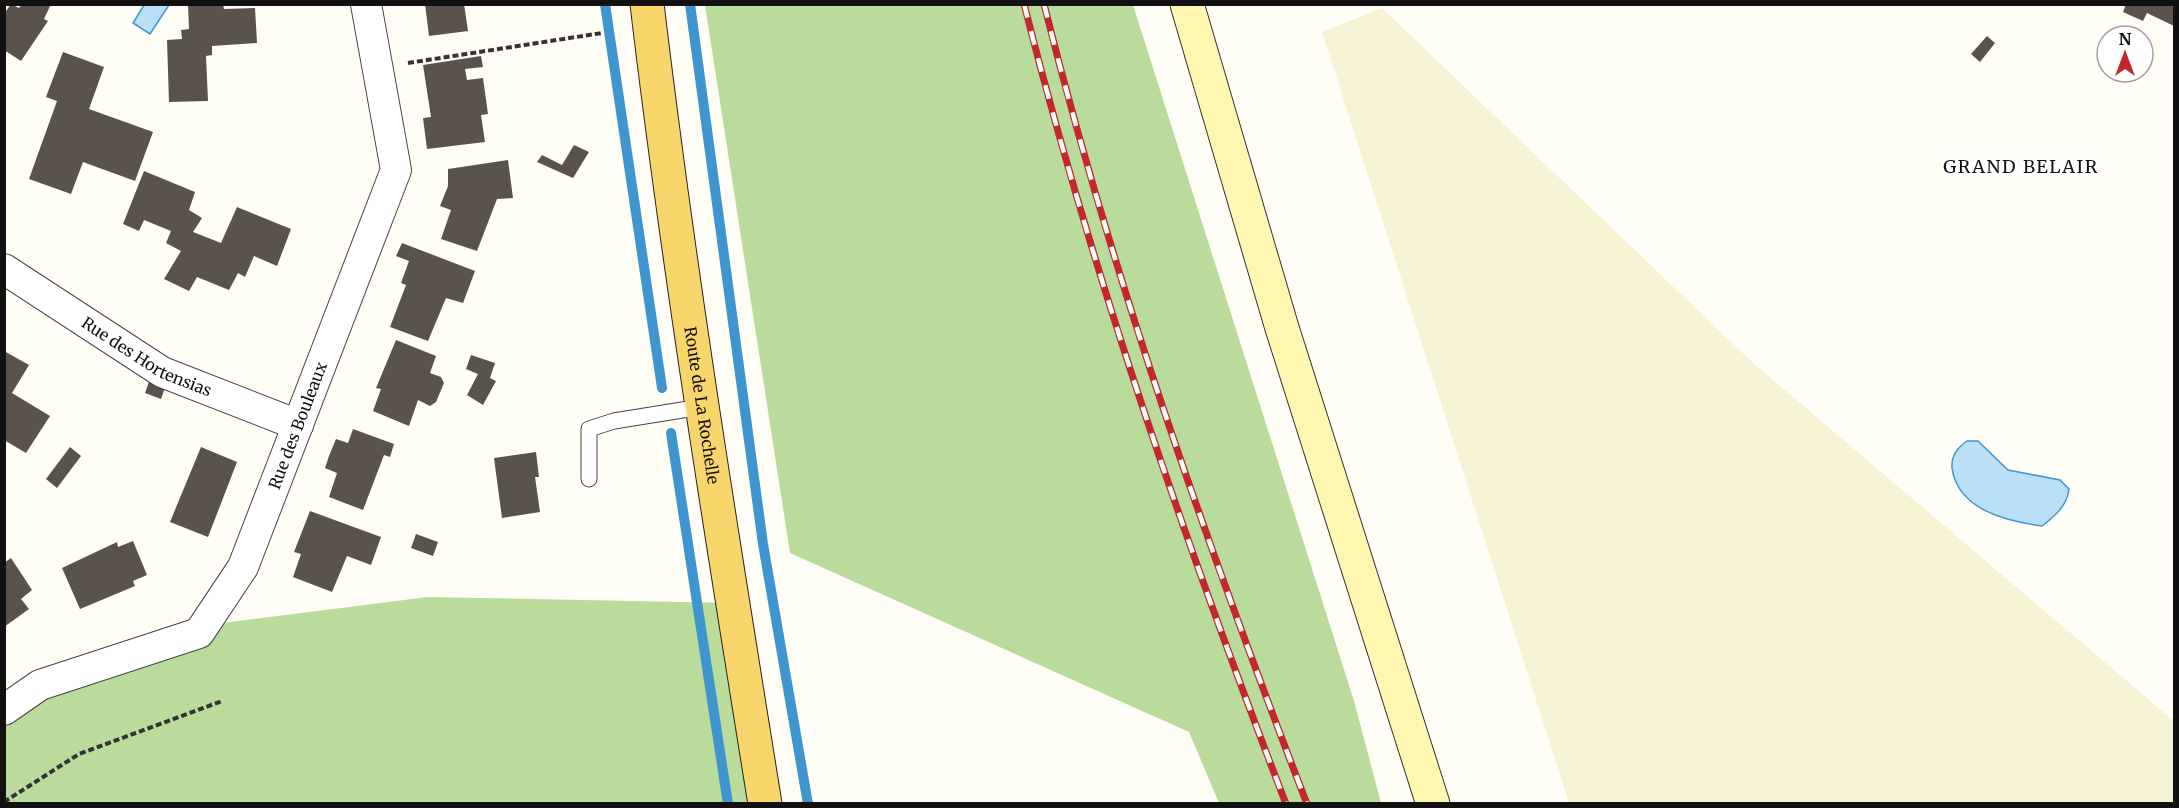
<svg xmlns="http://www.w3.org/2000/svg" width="2179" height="808" font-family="Merriweather,serif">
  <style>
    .farmland { fill: #f6f3d4 }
    .forest { fill: #b9dc9c }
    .water { fill: #b9e0f7; stroke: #3f96cf; stroke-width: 1.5 }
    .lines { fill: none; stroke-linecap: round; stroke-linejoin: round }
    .stream { stroke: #3f96cf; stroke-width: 10 }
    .building { fill: #5a524d }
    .lane-casing { stroke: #444; stroke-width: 17 }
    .street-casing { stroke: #444; stroke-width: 32 }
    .secondary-casing { stroke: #333; stroke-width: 35 }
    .primary-casing { stroke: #222; stroke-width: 35 }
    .path { stroke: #333; stroke-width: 4; stroke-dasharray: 6 3; stroke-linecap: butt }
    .lane { stroke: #fff; stroke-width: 15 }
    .street { stroke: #fff; stroke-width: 30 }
    .secondary { stroke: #fff6b0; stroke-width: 33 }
    .primary { stroke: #f9d66b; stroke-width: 33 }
    .rail-casing { stroke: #c4262e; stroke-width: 7 }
    .rail { stroke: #fff; stroke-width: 4.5; stroke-dasharray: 14; stroke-linecap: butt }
    .labels { text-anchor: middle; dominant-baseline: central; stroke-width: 6; stroke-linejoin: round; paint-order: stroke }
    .street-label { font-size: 16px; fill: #111; stroke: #fff }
    .neighbourhood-label { font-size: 18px; letter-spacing: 1.5px; fill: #111; stroke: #fff }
  </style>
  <rect width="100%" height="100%" fill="#fffdf5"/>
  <path class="farmland" d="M1382 8 1753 363 2174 721V803H1569L1322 32Z"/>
  <g class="forest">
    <path d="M705 5H1133L1354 701 1381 803H1219L1189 732 790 553Z"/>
    <path d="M428 597 732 603 765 803H5L4 710 207 625Z"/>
  </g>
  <g class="water">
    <path d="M144 5H169L150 34 133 23Z"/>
    <path d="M1967 441H1978L2008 470 2060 480 2069 489C2067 506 2055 516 2042 526 2006 521 1958 510 1952 468 1951 456 1958 447 1967 441Z"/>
  </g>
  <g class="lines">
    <g class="stream">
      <path d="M605 4 662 388"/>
      <path d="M690 4 763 544 808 804"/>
      <path d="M671 433 728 804"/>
    </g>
  </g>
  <g class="building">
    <path d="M11 4 19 8 22 4H51L44 19 48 21 21 61 4 50V14Z"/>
    <path d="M188 4H223L224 9 255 8 257 43 212 46V55L206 56 208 101 169 102 167 40 182 39 181 30 189 29Z"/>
    <path d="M425 4H464L468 31 429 36Z"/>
    <path d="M2126 4H2174V26L2147 13 2143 21 2123 12Z"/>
    <path d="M1987 36 1995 43 1980 62 1971 54Z"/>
    <path d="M63 52 104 67 89 109 153 132 135 181 83 162 71 194 29 179 57 101 46 97Z"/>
    <path d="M481 56 483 67 465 69 467 80 483 78 488 114 481 115 485 142 427 149 423 118 431 117 423 65Z"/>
    <path d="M574 145 589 152 573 178 537 162 542 155 562 165Z"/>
    <path d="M508 160 513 198 497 199 477 251 441 239 451 210 440 206 448 186V169Z"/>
    <path d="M144 171 195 192 189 210 202 218 193 232 221 243 237 207 291 229 277 266 254 256 245 277 238 273 229 290 197 277 189 291 164 279 181 251 166 243 171 231 144 220 139 231 123 224Z"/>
    <path d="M402 243 475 271 463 303 446 298 428 341 390 327 406 285 401 283 409 261 396 256Z"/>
    <path d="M396 340 436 356 430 373 441 377 444 383 436 402 430 406 418 400 409 426 373 411 381 389 376 388Z"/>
    <path d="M4 351 29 365 12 393 50 416 26 453 4 440Z"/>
    <path d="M471 355 495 363 490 378 496 381 483 405 467 395 478 374 466 369Z"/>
    <path d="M150 379 166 385 161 399 145 393Z"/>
    <path d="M353 429 394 444 390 457 384 455 363 510 329 497 337 473 325 468 329 456 336 439 348 443Z"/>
    <path d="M70 447 81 456 57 488 46 479Z"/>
    <path d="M201 447 237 462 208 537 170 522Z"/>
    <path d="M536 452 539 477H535L540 512 502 518 494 458Z"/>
    <path d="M310 511 381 537 371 565 347 556 332 592 293 577 301 554 294 552Z"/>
    <path d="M416 534 438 542 433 556 411 548Z"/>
    <path d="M133 541 147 575 133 581 135 586 80 609 62 568 117 542 118 547Z"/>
    <path d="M11 558 32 590 21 599 29 609 4 627V563Z"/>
  </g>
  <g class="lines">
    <defs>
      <path id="lane" d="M589 479V429L614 421 701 407"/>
      <g id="street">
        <path id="s1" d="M4 269 162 372 298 425"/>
        <path id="s2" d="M4 710 40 685 199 633 243 567 396 170 366 4"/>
      </g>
      <path id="secondary" d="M1187 4 1282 328 1433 804"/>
      <g id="primary">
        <path id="s3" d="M647 4C679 272 722 538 765 804"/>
      </g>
    </defs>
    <use href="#lane" class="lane-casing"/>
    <use href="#street" class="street-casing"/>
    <use href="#secondary" class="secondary-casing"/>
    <use href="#primary" class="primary-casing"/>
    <g class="path">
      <path d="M408 63 602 33"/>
      <path d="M4 802 79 754 222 701"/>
    </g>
    <use href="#lane" class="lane"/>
    <use href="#street" class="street"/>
    <use href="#secondary" class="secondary"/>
    <use href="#primary" class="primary"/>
    <defs>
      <g id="rail">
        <path d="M1024 4C1093 277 1185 542 1286 804"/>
        <path d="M1044 4C1112 277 1206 542 1307 804"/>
      </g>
    </defs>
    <use href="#rail" class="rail-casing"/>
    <use href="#rail" class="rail"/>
  </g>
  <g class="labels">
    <g class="street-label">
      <text stroke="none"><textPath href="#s1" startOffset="168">Rue des Hortensias</textPath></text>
      <text stroke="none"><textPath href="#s3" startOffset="405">Route de La Rochelle</textPath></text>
      <text stroke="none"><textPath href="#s2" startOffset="442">Rue des Bouleaux</textPath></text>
    </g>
    <g class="neighbourhood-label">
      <text x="2021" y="166">GRAND BELAIR</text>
    </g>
  </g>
  <rect width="2179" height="808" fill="none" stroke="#111111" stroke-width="12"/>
  <g transform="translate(2125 54)"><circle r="28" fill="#ffffff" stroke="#a0a0a0" stroke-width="1.5"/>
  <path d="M0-4.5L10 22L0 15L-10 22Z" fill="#c4262e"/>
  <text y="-9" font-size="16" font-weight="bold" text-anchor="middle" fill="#111111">N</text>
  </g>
</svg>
